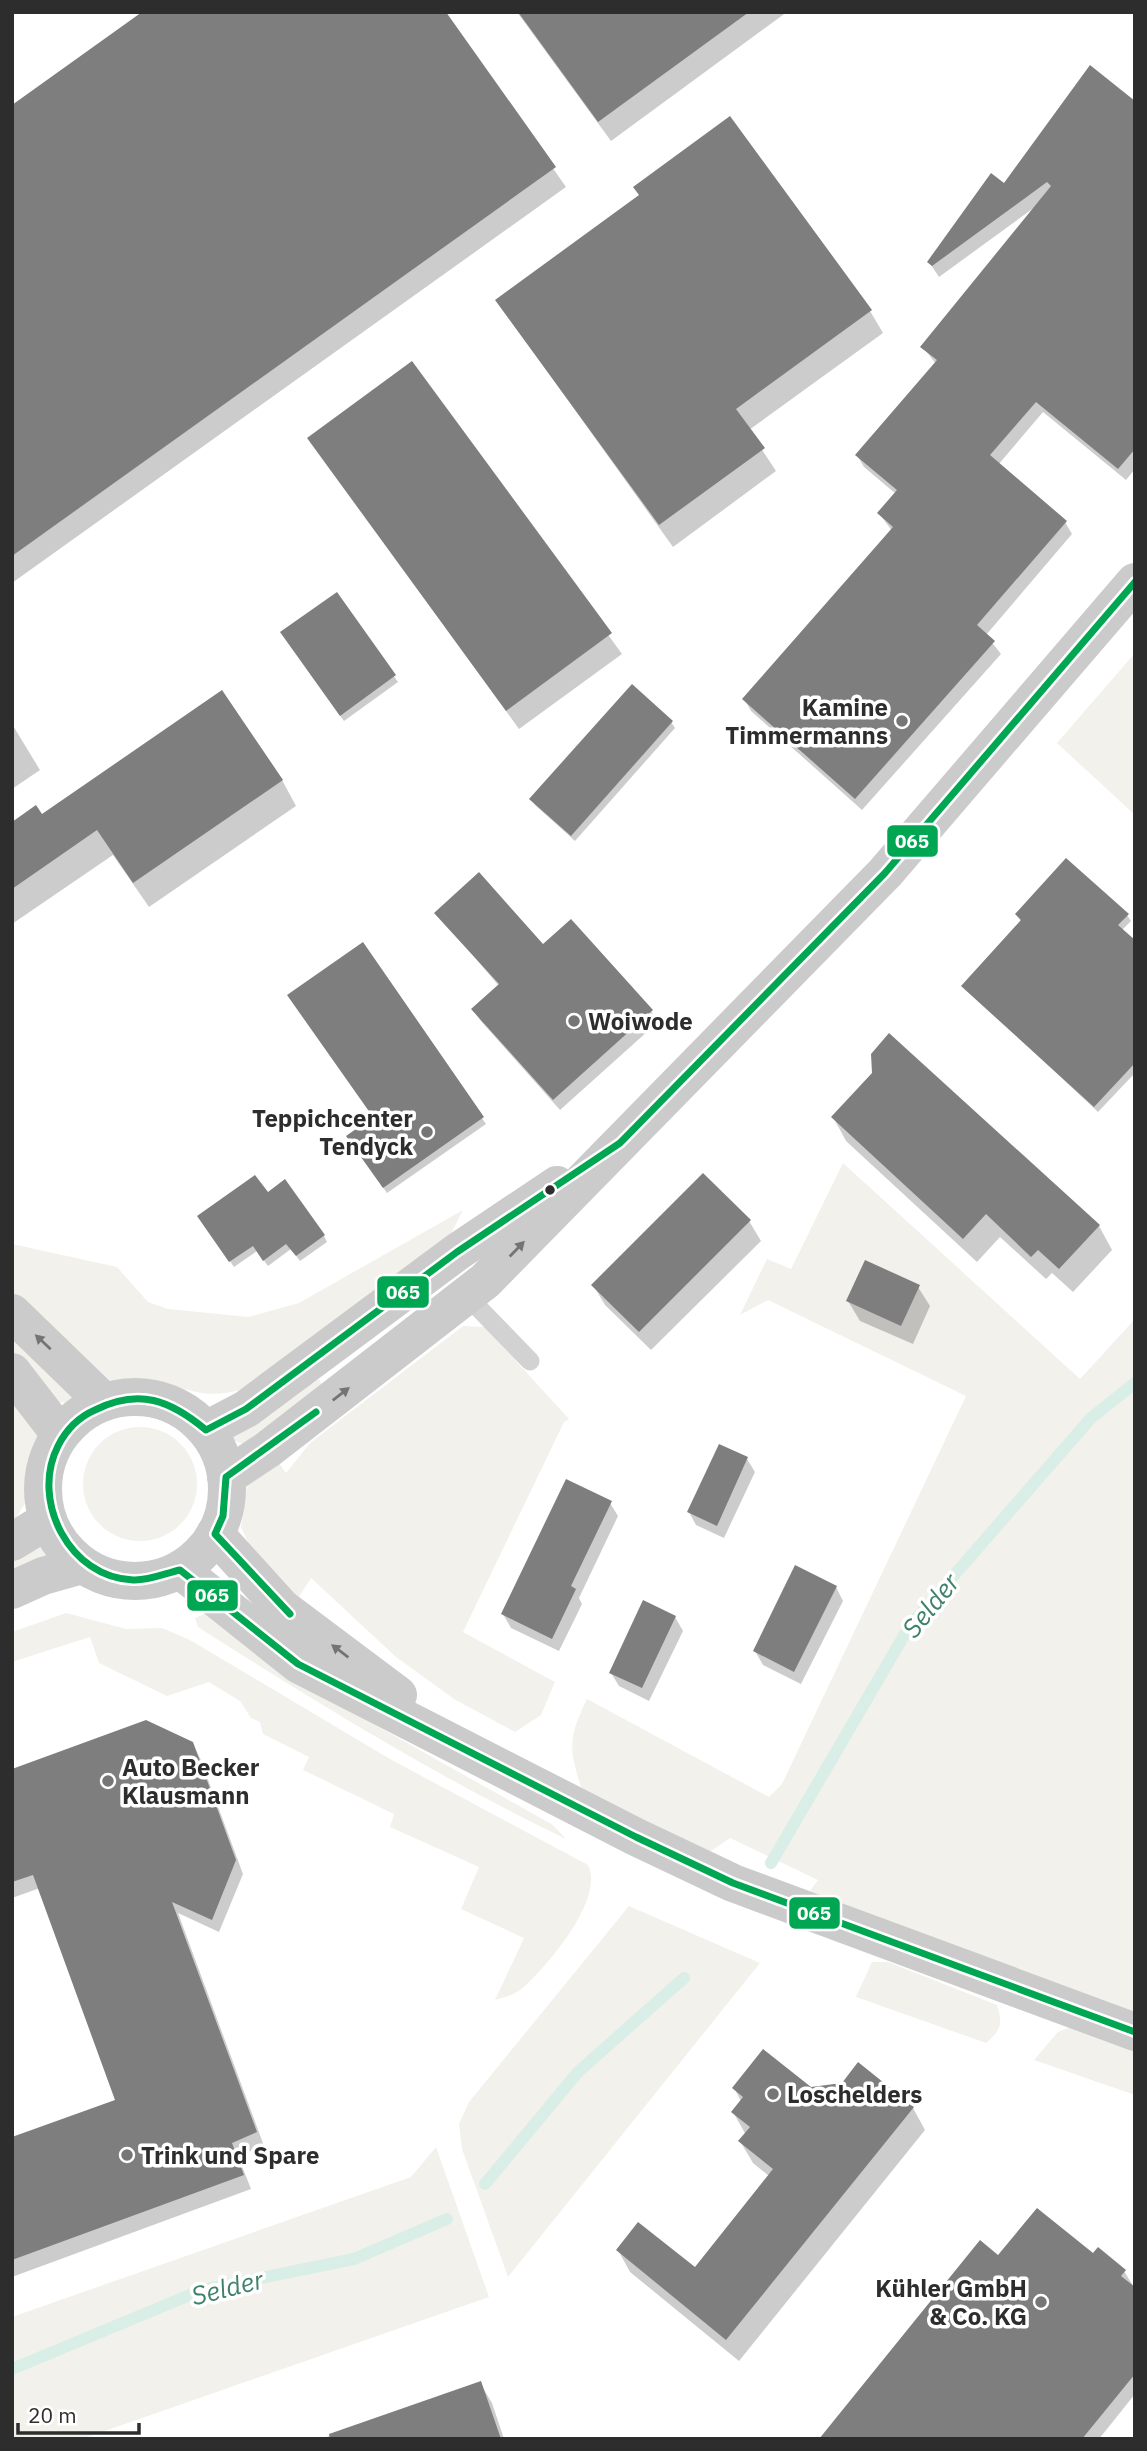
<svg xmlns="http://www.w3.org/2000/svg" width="1147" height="2451" font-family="'IBM Plex Sans',sans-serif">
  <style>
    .green { fill: #f3f1ec }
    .shadow { fill: #0003 }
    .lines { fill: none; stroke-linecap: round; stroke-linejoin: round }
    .stream { stroke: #daeee8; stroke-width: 12 }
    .building { fill: #7e7e7e }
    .lane { stroke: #d2d2d2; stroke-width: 19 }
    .secondary { stroke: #cbcbcb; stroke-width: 38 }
    .bus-1-casing { stroke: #fff; stroke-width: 12 }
    .bus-1 { stroke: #00a651; stroke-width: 7 }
    .oneway { fill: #747474 }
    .poi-dot { fill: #767676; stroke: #fff; stroke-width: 2.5 }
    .bus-dot { fill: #2d2d2d; stroke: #fff; stroke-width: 2.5 }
    .labels { text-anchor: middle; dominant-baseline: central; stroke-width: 7; stroke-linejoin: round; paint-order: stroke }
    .poi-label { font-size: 24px; font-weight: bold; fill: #2d2d2d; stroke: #fff; text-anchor: start }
    .water-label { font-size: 26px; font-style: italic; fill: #40816c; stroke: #fff }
    .line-badge { stroke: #fff; stroke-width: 2.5 }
    .badge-label { font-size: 19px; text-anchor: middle; font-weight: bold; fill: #fff }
  </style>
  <rect width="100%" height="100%" fill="#fff"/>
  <g class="green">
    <path d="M1135 653V815L1057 743Z"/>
    <path d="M843 1163 1080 1379 1135 1319V2013L810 1891 818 1880 730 1838 708 1853 583 1793C569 1750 567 1740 587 1699L769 1797 782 1784 966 1396 768 1300 740 1315 767 1259 791 1269Z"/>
    <path d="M463 1210 446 1244 262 1383C213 1400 207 1395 158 1382 143 1379 128 1385 114 1382 86 1377 33 1316 12 1294V1244L117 1267 148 1302 168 1309 249 1317 299 1303Z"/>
    <path d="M463 1326 485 1327 569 1419 564 1422 463 1632 555 1682 541 1715 515 1732 454 1699 396 1657 311 1578 295 1603 258 1563 241 1527 247 1485 276 1459 286 1473 310 1443Z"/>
    <path d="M12 1330 74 1394 72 1403 56 1402 12 1353Z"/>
    <path d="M311 1379 320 1380 322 1387 243 1444 233 1440 230 1431Z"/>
    <path d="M12 1388C20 1402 33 1417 37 1433 44 1460 31 1502 12 1522Z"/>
    <circle cx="140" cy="1484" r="57"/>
    <path d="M44 1543 53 1546V1558L12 1576V1557Z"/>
    <path d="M209 1612 368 1721 553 1825 566 1839C439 1778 317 1703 198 1627L195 1618Z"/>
    <path d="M66 1613 126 1629 162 1628 190 1640 390 1759 588 1865C605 1898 549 1964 525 1986 517 1994 506 1997 495 2000L524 1938 461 1909 479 1867 390 1827 394 1814 303 1770 309 1757 263 1734 260 1722 251 1718 240 1701 209 1682 167 1696 99 1663 90 1637 12 1662V1632Z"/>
    <path d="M629 1906 760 1963 508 2277 462 2149 459 2124 469 2102Z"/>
    <path d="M872 1962H888L997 2005C1003 2023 1001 2031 986 2043L856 1997Z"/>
    <path d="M1070 2027 1135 2051V2095L1034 2060 1058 2032Z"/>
    <path d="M436 2147 489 2297 82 2439H12V2317L411 2177Z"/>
  </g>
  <g class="shadow">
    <path d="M444 12 566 187 12 583V107Z"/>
    <path d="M517 12H787L611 141Z"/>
    <path d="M1135 104V469L1126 480 1043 412 998 465 1065 522 1072 534 986 635 1001 654 862 810 751 711 744 699 892 531 879 513 896 494 864 467 857 455 936 364 923 347 1035 207 939 277 929 262 1004 186Z"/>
    <path d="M497 301 870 311 883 333 749 430 776 471 673 547Z"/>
    <path d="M412 363 622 654 519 729 309 438Z"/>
    <path d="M336 594 398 682 344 721 286 639Z"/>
    <path d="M671 722 675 728 575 841 535 805 531 799Z"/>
    <path d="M12 724 40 770 12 789Z"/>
    <path d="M282 780 296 806 149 907 113 855 12 924V824L42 816Z"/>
    <path d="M437 913 543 946 651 1011 658 1022 560 1110 480 1020 473 1009 499 986Z"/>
    <path d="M1017 914 1127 915 1131 921 1122 930 1135 1026V1073L1098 1112 963 986 1021 922Z"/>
    <path d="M362 945 486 1124 387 1193 352 1142 375 1118Z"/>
    <path d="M833 1117 1099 1226 1112 1250 1073 1292 1052 1273 1046 1279 1000 1237 977 1262 846 1141Z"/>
    <path d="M267 1195 324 1236 327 1242 300 1261 291 1249 268 1266 257 1251 234 1267 203 1223Z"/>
    <path d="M749 1221 761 1241 651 1350 605 1305 593 1285Z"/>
    <path d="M918 1287 930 1306 913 1344 860 1321 848 1301Z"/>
    <path d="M747 1459 755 1472 724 1538 696 1525 689 1512Z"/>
    <path d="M610 1503 618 1516 579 1598 582 1604 559 1651 511 1628 503 1614Z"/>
    <path d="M836 1587 843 1601 801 1684 763 1665 755 1651Z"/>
    <path d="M675 1617 683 1631 649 1701 619 1686 611 1673Z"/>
    <path d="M192 1743 200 1758 243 1874 219 1932 178 1913 264 2146 238 2156 251 2189 12 2277V2139L118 2101 40 1888 12 1898V1771Z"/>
    <path d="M734 2088 810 2089 913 2108 925 2130 739 2361 630 2272 618 2250 695 2270 769 2176 753 2163 740 2141 746 2135 733 2112 741 2101Z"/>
    <path d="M1093 2256 1124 2271 1135 2289V2394L1099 2439H821Z"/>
    <path d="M480 2383 492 2403 504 2439H321Z"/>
  </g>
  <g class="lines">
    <g class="stream">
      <path d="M771 1863 909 1627 1091 1418 1135 1383"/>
      <path d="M485 2184 578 2072 684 1978"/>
      <path d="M12 2369 202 2290 354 2259 447 2219"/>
    </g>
  </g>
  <g class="building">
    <path d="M142 12H446L556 167 12 556V105Z"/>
    <path d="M518 12H749L598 122Z"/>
    <path d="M1090 65 1135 101V449L1118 469 1036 402 990 455 1067 521 977 625 995 641 855 799 742 699 893 527 877 513 897 490 855 455 937 360 920 347 1051 186 1047 182 932 266 927 262 991 173 1004 183Z"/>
    <path d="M730 116 872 310 736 409 765 448 659 525 495 300 639 195 633 187Z"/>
    <path d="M412 361 612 633 506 711 307 438Z"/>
    <path d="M337 592 396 675 340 716 280 632Z"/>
    <path d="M632 684 673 721 571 836 529 799Z"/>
    <path d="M222 690 283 780 133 883 97 830 12 889V822L36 805 42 814Z"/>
    <path d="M1066 858 1129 914 1118 925 1135 940V1063L1094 1107 961 986 1021 920 1015 914Z"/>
    <path d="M479 872 543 944 571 919 653 1010 553 1100 471 1009 499 984 434 913Z"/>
    <path d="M363 942 484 1117 383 1188 346 1136 373 1117 287 995Z"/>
    <path d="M889 1033 1100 1225 1059 1269 1038 1250 1031 1257 986 1214 963 1239 831 1117 872 1073 871 1054Z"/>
    <path d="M703 1173 751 1220 639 1332 591 1285Z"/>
    <path d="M255 1175 268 1192 285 1179 325 1235 296 1256 286 1244 263 1261 253 1246 229 1262 197 1216Z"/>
    <path d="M865 1260 920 1285 901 1326 846 1301Z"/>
    <path d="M719 1444 748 1457 717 1526 687 1512Z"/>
    <path d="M566 1479 612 1501 571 1586 576 1589 552 1639 501 1614Z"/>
    <path d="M795 1565 837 1586 794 1672 753 1651Z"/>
    <path d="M643 1600 676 1616 642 1688 609 1673Z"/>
    <path d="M146 1720 193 1742 236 1860 212 1920 172 1902 257 2132 232 2143 244 2175 12 2260V2137L115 2100 33 1875 12 1882V1769Z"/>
    <path d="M763 2049 811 2087 842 2083 858 2062 914 2107 726 2340 616 2250 638 2222 695 2267 773 2169 738 2141 750 2127 731 2112 743 2097 732 2088Z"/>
    <path d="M1037 2208 1093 2253 1098 2247 1126 2270 1121 2276 1135 2287V2374L1082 2439H819L980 2240 998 2255Z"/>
    <path d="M481 2381 501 2439H330L329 2434Z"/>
  </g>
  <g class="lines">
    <path class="lane" d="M467 1296 530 1361"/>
    <g class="secondary">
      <path d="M12 1313 104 1402"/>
      <path d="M12 1372 60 1434"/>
      <circle cx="135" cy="1489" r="92"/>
      <path d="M206 1430 246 1409 457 1252 557 1185"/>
      <path d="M226 1477 267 1450 485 1281 885 873 1135 582"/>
      <path d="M215 1534 282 1608 398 1695"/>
      <path d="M12 1542 48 1520"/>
      <path d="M180 1570 298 1664 636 1837 733 1883 1135 2032"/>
      <path d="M12 1590 43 1576 82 1565"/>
    </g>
    <defs>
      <g id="bus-1">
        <path d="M1135 582 885 873 620 1143 457 1252 246 1409 206 1430C170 1400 139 1388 95 1410 79 1417 66 1430 58 1446 30 1501 70 1578 133 1580 148 1581 166 1573 180 1570L298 1664 636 1837 733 1883 1135 2032"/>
        <path d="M290 1614 215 1534 223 1516 226 1477 316 1412"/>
      </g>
    </defs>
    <use href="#bus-1" class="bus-1-casing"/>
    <use href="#bus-1" class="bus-1"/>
  </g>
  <defs><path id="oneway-solid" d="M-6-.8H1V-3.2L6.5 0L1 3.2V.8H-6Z" transform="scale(1.75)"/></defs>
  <g class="oneway">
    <use href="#oneway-solid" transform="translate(517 1249) rotate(-46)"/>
    <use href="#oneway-solid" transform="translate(43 1342) rotate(-137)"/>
    <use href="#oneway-solid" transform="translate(341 1394) rotate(-38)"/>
    <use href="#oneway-solid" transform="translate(340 1651) rotate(-143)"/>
  </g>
  <g class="poi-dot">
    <circle cx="902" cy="721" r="7"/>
    <circle cx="574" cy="1021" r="7"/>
    <circle cx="427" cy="1132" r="7"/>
    <circle cx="108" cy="1781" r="7"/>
    <circle cx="773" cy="2094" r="7"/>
    <circle cx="127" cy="2155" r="7"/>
    <circle cx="1041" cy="2302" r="7"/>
  </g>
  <circle class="bus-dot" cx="550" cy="1190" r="6"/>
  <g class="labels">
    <g class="poi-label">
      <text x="888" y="707" text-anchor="end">Kamine<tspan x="888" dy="28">Timmermanns</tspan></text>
      <text x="588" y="1021">Woiwode</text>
      <text x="413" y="1118" text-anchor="end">Teppichcenter<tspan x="413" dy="28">Tendyck</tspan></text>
      <text x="122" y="1767">Auto Becker<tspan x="122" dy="28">Klausmann</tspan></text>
      <text x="787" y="2094">Loschelders</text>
      <text x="141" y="2155">Trink und Spare</text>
      <text x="1027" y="2288" text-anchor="end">Kühler GmbH<tspan x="1027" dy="28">&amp; Co. KG</tspan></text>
    </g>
    <g class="water-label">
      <text transform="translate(930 1605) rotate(-51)">Selder</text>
      <text transform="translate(227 2287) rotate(-14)">Selder</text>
    </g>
  </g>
  <g class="line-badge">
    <rect x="886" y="824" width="53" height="34" rx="7" fill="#00a651"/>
    <rect x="376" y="1275" width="54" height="34" rx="7" fill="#00a651"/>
    <rect x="186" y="1579" width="53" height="33" rx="7" fill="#00a651"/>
    <rect x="788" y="1896" width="53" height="34" rx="7" fill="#00a651"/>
  </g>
  <g class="badge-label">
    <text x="912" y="848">065</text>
    <text x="403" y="1299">065</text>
    <text x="212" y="1602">065</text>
    <text x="814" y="1920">065</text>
  </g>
  <rect width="1147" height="2451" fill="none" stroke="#2d2d2d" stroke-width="28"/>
  <path d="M18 2423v10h121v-10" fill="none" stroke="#2d2d2d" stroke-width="3.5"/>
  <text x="28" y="2423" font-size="21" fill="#2d2d2d" stroke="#ffffff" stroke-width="5" paint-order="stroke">20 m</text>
</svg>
